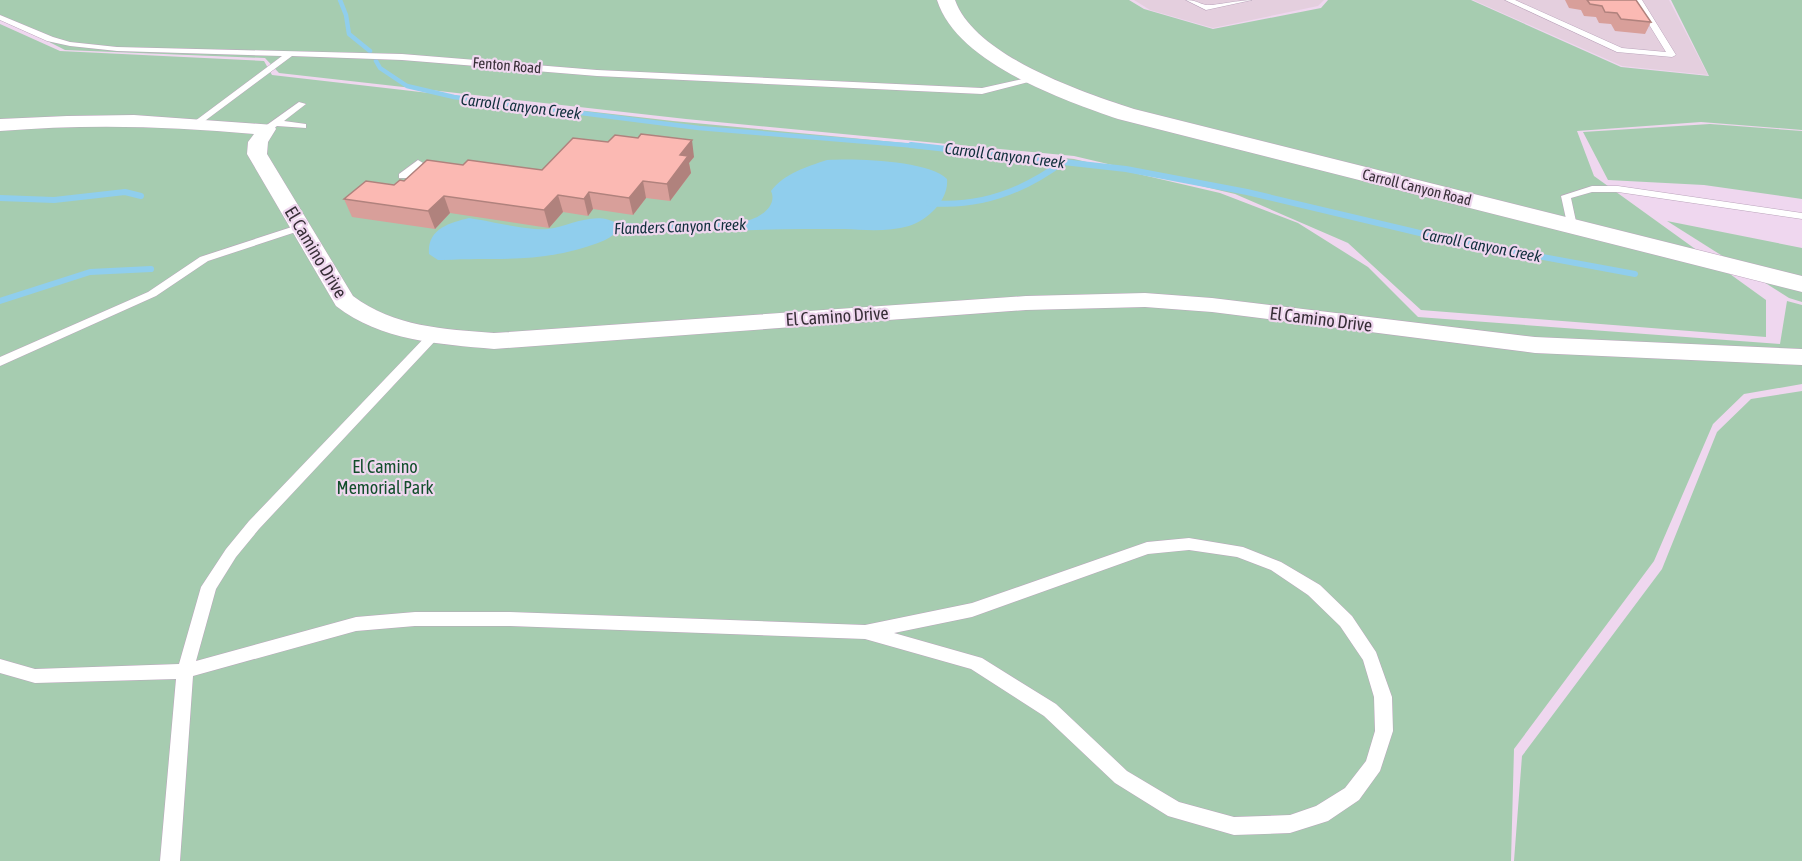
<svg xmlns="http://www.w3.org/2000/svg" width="1802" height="861" font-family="'Asap Condensed',sans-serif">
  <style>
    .industrial { fill: #e4cfde }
    .green { fill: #a6ccb0 }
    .water { fill: #90ceed }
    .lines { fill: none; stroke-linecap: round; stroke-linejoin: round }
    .stream-far1 { stroke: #90ceed; stroke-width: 4.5 }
    .stream { stroke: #90ceed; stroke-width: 6 }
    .lane-casing { stroke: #bba5bc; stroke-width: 1 }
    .street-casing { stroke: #bba5bc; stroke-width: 1 }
    .secondary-casing { stroke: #bba5bc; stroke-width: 1 }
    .lane { fill: #fff; fill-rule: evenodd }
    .street { fill: #fff; fill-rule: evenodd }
    .secondary { fill: #fff; fill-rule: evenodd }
    .wall { fill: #d89f9a }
    .shaded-wall { fill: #b0827d }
    .building { fill: #fbb9b3; stroke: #b0827d; stroke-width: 1.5 }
    .labels { text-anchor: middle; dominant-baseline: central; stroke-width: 4.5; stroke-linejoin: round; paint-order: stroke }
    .far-street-label { font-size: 15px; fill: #372e37; stroke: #efd7ef }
    .far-water-label { font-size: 16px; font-style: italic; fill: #112f3c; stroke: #efd7ef }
    .street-label { font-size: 18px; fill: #372e37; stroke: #efd7ef }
    .park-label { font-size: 18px; fill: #124e2b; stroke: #efd7ef }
  </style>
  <rect width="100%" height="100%" fill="#efd7ef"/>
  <g class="industrial">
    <path d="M1134 0H1324L1318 6 1213 28 1150 10Z"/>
    <path d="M1473 0H1669L1708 75 1622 66Z"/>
  </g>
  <g class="green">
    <path d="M0 0H1129L1144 9 1213 29 1321 8 1328 0H1471L1621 67 1709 76 1671 0H1802V130L1701 122 1577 131 1594 176 1766 300V337L1421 310 1348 243 1235 194 1074 156 686 119 279 73 265 58 65 50 0 17Z"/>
    <path d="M0 24 60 51 264 61 272 75 673 121 1074 159 1220 193 1298 223 1368 267 1418 317 1780 344 1787 301 1802 305V384L1744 394 1713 424 1654 561 1514 749 1511 861H0Z"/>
    <path d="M1710 124 1802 131V199L1704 185 1608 180 1583 132Z"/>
    <path d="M1667 221 1802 248V302L1789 298Z"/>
    <path d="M1802 391V861H1514L1522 756 1662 569 1717 432 1751 399Z"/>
  </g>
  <g class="water">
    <path d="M827 160C853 158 929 160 947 179 949 200 928 220 909 226 888 232 865 230 844 229 807 229 770 229 733 231L717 225 720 221C728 221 737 222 745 221 759 219 778 206 771 191 785 173 806 167 827 160Z"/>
    <path d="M469 218C490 221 528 231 548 229 571 226 597 209 619 225 617 236 604 241 595 244 538 264 500 257 443 260H438L429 254C427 229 449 223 469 218Z"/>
  </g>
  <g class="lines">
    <g class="stream-far1">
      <path d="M340 0 346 15 349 34 370 51"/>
      <path d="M376 61 380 68 407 86 454 97 699 128 929 147"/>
    </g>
    <g class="stream">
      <path d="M911 145 1126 169 1247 192 1445 239 1635 274"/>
      <path d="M0 198 54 200 125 192 141 196"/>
      <path d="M929 203C980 208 1024 191 1064 161"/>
      <path d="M611 227 630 226 651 229 725 225"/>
      <path d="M0 301 90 272 151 269"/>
    </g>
    <defs>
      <g id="lane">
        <path d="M1186 0C1195 0 1198 3 1206 5 1212 6 1241 0 1252 0L1206 10Z"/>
        <path d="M1505 0H1515L1622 48 1666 52 1634 0H1642L1676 55 1672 57 1617 52Z"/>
        <path d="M0 15 53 37 70 42 117 47 402 54 597 70 982 88 1036 76 1040 79 982 94 597 76 402 60 292 56 198 126 193 123 195 121 282 56 117 51 70 46 47 41 0 20Z"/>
        <path d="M299 102 306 104 284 121 306 124V128L277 126 270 131H264V127Z"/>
        <path d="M418 160 423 163 421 165 407 178H399V174Z"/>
        <path d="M1592 186H1618L1802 213V219L1618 192H1592L1571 198 1577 226 1576 228H1568L1561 196Z"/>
        <path d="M301 224 305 225V229L208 261 156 296 0 366V357L148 292 200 257Z"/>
        <path d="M433 332 437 333 439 336 437 339 259 529 236 557 216 589 196 661 356 617 415 612H510L865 625 972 603 1147 542 1189 538 1243 547 1281 562 1320 585 1352 616 1376 652 1392 697 1393 731 1380 771 1359 800 1328 821 1290 833 1234 835 1168 816 1115 783 1044 716 971 669 865 639 510 626H415L356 631 193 676 180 861H160L176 679 35 683 0 673V659L35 669 179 664 201 587 226 549 249 521 429 333ZM1189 550 1237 557 1271 570 1308 595 1340 626 1363 660 1374 697 1375 731 1366 761 1345 788 1316 806 1290 815 1234 817 1179 802 1127 771 1056 704 982 658 894 633 972 617 1148 554Z"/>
      </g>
      <path id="street" d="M134 115 274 125 276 129 268 142 267 154 353 296C394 327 444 329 494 333L1026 296 1145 293 1212 298 1535 337 1802 349V365L1535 353 1212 312 1145 307 1026 310 494 349C439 344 381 341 336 306L247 154 248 142 254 134C169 126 85 124 0 131V119L67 116Z"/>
      <path id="secondary" d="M937 0H955C975 56 1082 92 1134 109L1802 276V292L1118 119C1061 99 957 63 937 0Z"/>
    </defs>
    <use href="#lane" class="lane-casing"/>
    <use href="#street" class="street-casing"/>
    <use href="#secondary" class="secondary-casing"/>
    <use href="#lane" class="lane"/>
    <use href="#street" class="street"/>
    <use href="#secondary" class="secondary"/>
  </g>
  <g class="wall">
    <path d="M1565 0H1636L1651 22 1645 34 1615 31 1611 24 1599 23 1596 17 1584 16 1581 10 1569 8Z"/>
    <path d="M694 157 689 163 691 173 670 201 646 198 633 215 593 209 588 216 563 212 549 228 450 213 435 229 352 217 344 199 394 185 404 181 463 165 542 170Z"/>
  </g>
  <g class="shaded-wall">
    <path d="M692 140 694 157 689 163 691 173 670 201 667 184 680 155Z"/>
    <path d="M643 181 646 198 633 215 629 198Z"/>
    <path d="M589 192 593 209 588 216 584 199Z"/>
    <path d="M558 195 563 212 549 228 544 210Z"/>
    <path d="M444 196 450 213 435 229 428 211Z"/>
  </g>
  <g class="building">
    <path d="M1587 0H1636L1651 22 1621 19 1617 13 1605 12 1602 6 1590 4Z"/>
    <path d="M641 134 692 140 680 155 688 156 667 184 643 181 629 198 589 192 584 199 558 195 544 210 444 196 428 211 344 199 366 181 394 185 400 180 404 181 427 160 463 165 468 160 542 170 573 138 608 142 615 135 638 138Z"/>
  </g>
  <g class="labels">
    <g class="far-street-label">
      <text transform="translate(507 65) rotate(5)">Fenton Road</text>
      <text transform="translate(1417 187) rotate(14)">Carroll Canyon Road</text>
    </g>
    <g class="far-water-label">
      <text transform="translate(521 106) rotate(7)">Carroll Canyon Creek</text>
      <text transform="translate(1005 155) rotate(7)">Carroll Canyon Creek</text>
      <text transform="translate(680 226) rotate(-2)">Flanders Canyon Creek</text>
      <text transform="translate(1482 245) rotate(11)">Carroll Canyon Creek</text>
    </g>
    <g class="street-label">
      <text transform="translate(316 252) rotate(59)">El Camino Drive</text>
      <text transform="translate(837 316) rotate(-4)">El Camino Drive</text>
      <text transform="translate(1321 319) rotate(7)">El Camino Drive</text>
    </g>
    <g class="park-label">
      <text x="385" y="466">El Camino<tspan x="385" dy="21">Memorial Park</tspan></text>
    </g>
  </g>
</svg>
